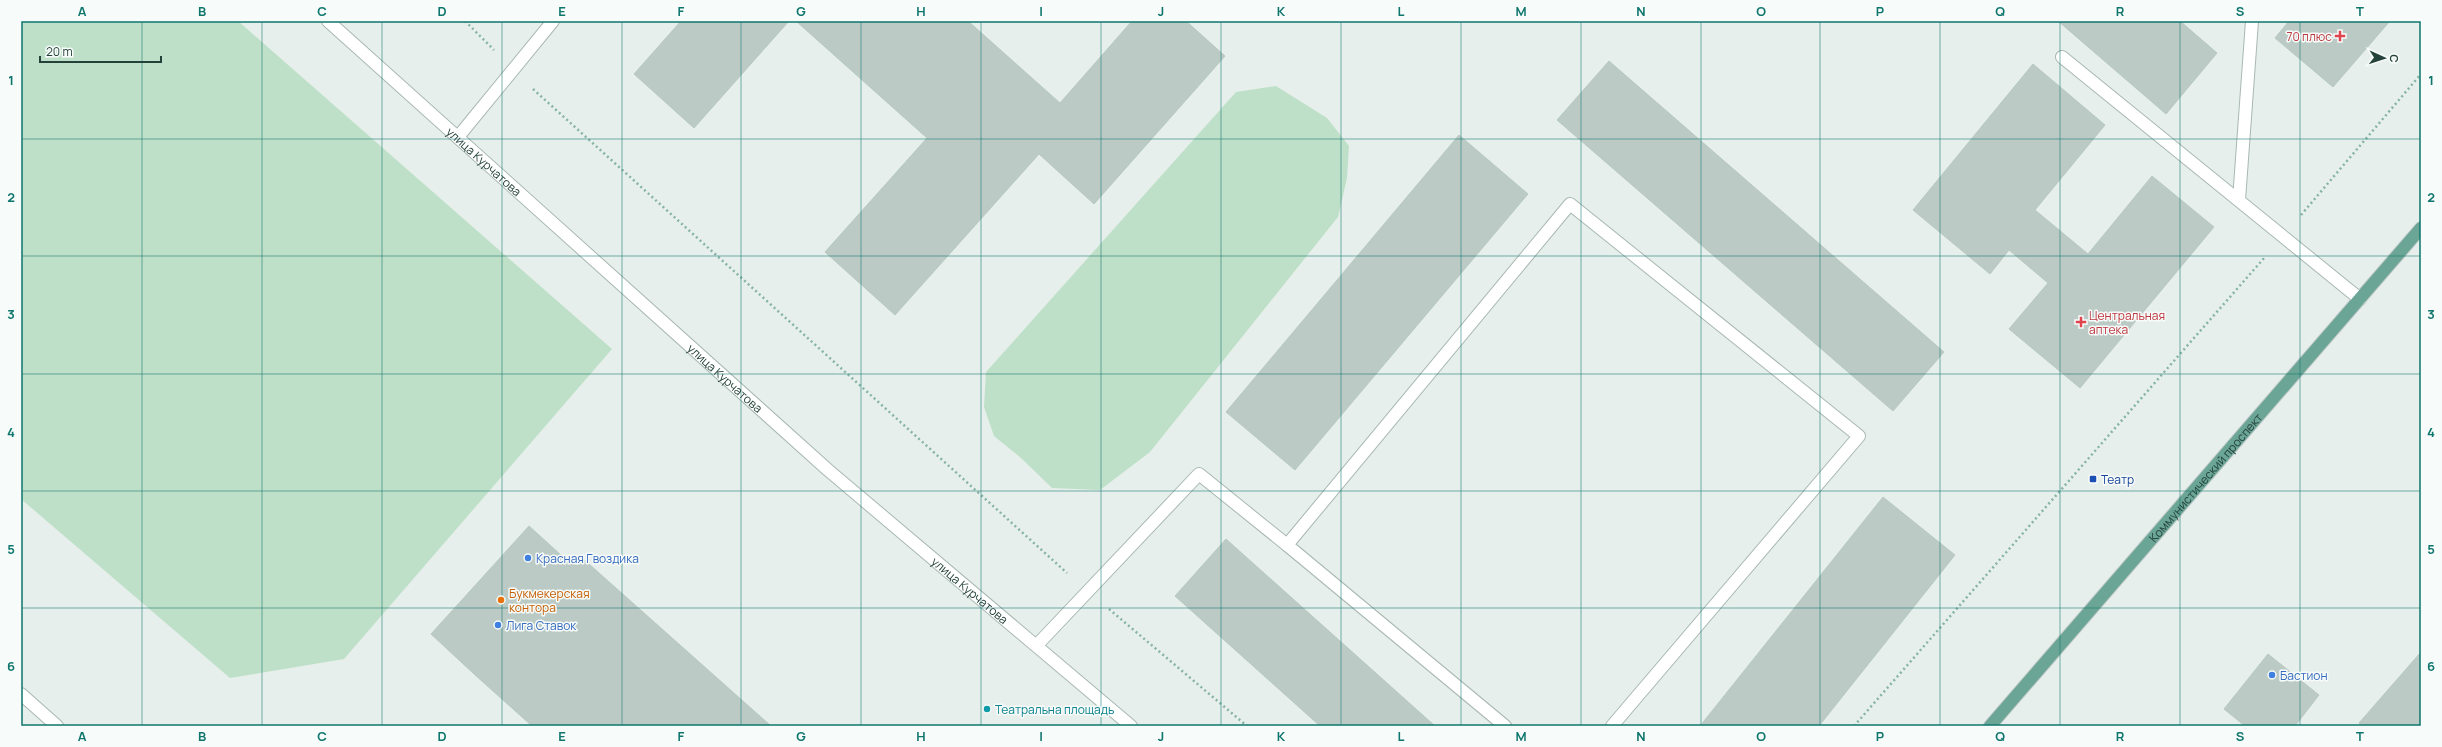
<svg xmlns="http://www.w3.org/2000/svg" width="2442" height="747" font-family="Manrope,sans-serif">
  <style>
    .green { fill: #bfe0c8 }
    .building { fill: #bbcac4; stroke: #b8c9c2 }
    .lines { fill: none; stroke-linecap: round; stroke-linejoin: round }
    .minor-casing { stroke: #a8b8b2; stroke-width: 14 }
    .major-casing { stroke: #c2cac8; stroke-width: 14 }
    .path { stroke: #86b3a5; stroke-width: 2.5; stroke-dasharray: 2 3; stroke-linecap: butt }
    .minor { stroke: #fff; stroke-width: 12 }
    .major { stroke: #6aa596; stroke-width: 12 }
    .grid { fill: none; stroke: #0f766e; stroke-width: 1; stroke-opacity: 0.55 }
    .health-dot { fill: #e0444e; stroke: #f7fbf9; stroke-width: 1.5 }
    .transit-dot { fill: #1a4fb4; stroke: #f7fbf9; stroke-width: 1.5 }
    .shop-dot { fill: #3f7fe0; stroke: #f7fbf9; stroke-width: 1.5 }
    .food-dot { fill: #e8710a; stroke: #f7fbf9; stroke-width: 1.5 }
    .culture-dot { fill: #0f9aa8; stroke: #f7fbf9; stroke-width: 1.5 }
    .labels { text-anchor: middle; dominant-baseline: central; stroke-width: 3; stroke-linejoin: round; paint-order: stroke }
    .health-label { font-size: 12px; fill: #be3a42; stroke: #f7fbf9; text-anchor: end }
    .street-label { font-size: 12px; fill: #24423a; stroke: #f7fbf9 }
    .transit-label { font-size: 12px; fill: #164399; stroke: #f7fbf9; text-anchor: start }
    .shop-label { font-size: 12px; fill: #366cbe; stroke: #f7fbf9; text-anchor: start }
    .food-label { font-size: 12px; fill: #c56008; stroke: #f7fbf9; text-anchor: start }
    .culture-label { font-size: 12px; fill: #0d838f; stroke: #f7fbf9; text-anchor: start }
    .neatline { fill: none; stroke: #0f766e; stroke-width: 1.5 }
    .grid-label { font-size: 13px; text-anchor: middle; font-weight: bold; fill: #0f766e }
  </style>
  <rect width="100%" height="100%" fill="#e6efeb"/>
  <g class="green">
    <path d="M21 21H238L612 349 344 659 230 678 21 499Z"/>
    <path d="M1276 86 1327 118 1349 146 1347 178 1338 217 1150 452 1100 490 1052 488 1021 458 994 436 984 407 986 372 1236 92Z"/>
  </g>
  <g class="building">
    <path d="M681 21H789L694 128 634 74Z"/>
    <path d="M796 21H968L1060 103 1132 21H1186L1225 56 1094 204 1039 154 895 315 825 252 927 138Z"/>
    <path d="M2058 21H2180L2217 53 2166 114Z"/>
    <path d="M2289 21H2390L2333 87 2275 38Z"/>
    <path d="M1609 61 1944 352 1893 411 1557 120Z"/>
    <path d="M2033 64 2105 125 2035 210 2088 254 2152 176 2214 227 2080 388 2009 329 2048 283 2009 250 1990 274 1913 210Z"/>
    <path d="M1459 135 1528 194 1295 470 1226 412Z"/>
    <path d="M1883 497 1955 555 1819 726H1700Z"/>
    <path d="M529 526 572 565 474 674 431 634Z"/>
    <path d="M1226 539 1435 726H1320L1175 596Z"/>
    <path d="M580 556 771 726H532L474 674Z"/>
    <path d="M2421 652V726H2363L2359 723Z"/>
    <path d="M2268 654 2319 695 2295 726H2245L2224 709Z"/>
  </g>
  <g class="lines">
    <defs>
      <g id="minor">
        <path id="s1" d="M328 21 828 470 1131 726"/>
        <path d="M2062 57 2360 299"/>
        <path d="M458 137 553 21"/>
        <path d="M2239 200 2252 21"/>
        <path d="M1037 645 1199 474 1287 545"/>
        <path d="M21 694 57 726"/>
        <path d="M1505 726 1287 545 1570 204 1859 436 1612 726"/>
      </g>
      <g id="major">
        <path id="s2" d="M1990 726 2421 228"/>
      </g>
    </defs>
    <use href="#minor" class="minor-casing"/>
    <use href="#major" class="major-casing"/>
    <g class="path">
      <path d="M465 21 494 50"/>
      <path d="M533 89 1067 573"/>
      <path d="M2301 215 2421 74"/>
      <path d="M1109 609 1247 726"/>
      <path d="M1854 726 2265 257"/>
    </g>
    <use href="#minor" class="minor"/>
    <use href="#major" class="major"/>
  </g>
  <path class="grid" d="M142 21V726M262 21V726M382 21V726M502 21V726M622 21V726M741 21V726M861 21V726M981 21V726M1101 21V726M1221 21V726M1341 21V726M1461 21V726M1581 21V726M1701 21V726M1820 21V726M1940 21V726M2060 21V726M2180 21V726M2300 21V726M21 139H2421M21 256H2421M21 374H2421M21 491H2421M21 608H2421"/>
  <g class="health-dot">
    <path d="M2338 30h4v4h4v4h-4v4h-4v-4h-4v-4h4z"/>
    <path d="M2079 316h4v4h4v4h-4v4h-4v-4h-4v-4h4z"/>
  </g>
  <rect class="transit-dot" x="2089" y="475" width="8" height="8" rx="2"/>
  <g class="shop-dot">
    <circle cx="528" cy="558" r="4"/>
    <circle cx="498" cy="625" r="4"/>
    <circle cx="2272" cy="675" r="4"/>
  </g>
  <circle class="food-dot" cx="501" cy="600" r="4"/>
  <circle class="culture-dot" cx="987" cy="709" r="4"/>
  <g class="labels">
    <g class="health-label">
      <text x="2332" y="36">70 плюс</text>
      <text x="2089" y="315" text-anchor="start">Центральная<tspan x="2089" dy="14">аптека</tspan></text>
    </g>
    <g class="street-label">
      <text stroke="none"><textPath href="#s1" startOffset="210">улица Курчатова</textPath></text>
      <text stroke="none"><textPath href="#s1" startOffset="534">улица Курчатова</textPath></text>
      <text stroke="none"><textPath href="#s2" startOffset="329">Коммунистический проспект</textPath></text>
      <text stroke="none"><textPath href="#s1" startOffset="858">улица Курчатова</textPath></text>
    </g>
    <g class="transit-label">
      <text x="2101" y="479">Театр</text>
    </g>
    <g class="shop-label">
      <text x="536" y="558">Красная Гвоздика</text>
      <text x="506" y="625">Лига Ставок</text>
      <text x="2280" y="675">Бастион</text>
    </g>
    <g class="food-label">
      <text x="509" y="593">Букмекерская<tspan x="509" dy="14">контора</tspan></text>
    </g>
    <g class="culture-label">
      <text x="995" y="709">Театральна площадь</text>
    </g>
  </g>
  <rect width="2442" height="747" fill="none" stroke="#f7fbf9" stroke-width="44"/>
  <g transform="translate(2384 58) rotate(93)" stroke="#f7fbf9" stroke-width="3" paint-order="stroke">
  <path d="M0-3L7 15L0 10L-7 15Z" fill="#24423a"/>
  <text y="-6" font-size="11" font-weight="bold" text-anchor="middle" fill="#24423a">С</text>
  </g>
  <path d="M40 56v6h121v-6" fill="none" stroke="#24423a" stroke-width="2"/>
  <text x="46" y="56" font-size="12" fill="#24423a" stroke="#f7fbf9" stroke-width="3" paint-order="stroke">20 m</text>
  <rect x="22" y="22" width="2398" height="703" class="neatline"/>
  <g class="grid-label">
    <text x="82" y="16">A</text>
    <text x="202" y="16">B</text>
    <text x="322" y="16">C</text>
    <text x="442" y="16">D</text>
    <text x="562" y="16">E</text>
    <text x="681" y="16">F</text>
    <text x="801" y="16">G</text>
    <text x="921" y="16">H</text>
    <text x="1041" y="16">I</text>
    <text x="1161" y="16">J</text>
    <text x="1281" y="16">K</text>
    <text x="1401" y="16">L</text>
    <text x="1521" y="16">M</text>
    <text x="1641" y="16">N</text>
    <text x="1761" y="16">O</text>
    <text x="1880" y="16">P</text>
    <text x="2000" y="16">Q</text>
    <text x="2120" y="16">R</text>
    <text x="2240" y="16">S</text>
    <text x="2360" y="16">T</text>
    <text x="11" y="85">1</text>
    <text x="2431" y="85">1</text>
    <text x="11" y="202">2</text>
    <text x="2431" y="202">2</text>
    <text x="11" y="319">3</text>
    <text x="2431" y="319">3</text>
    <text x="11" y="437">4</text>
    <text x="2431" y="437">4</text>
    <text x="11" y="554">5</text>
    <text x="2431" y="554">5</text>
    <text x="11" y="671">6</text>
    <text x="2431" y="671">6</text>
    <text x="82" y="741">A</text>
    <text x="202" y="741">B</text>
    <text x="322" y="741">C</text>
    <text x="442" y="741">D</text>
    <text x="562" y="741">E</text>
    <text x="681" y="741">F</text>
    <text x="801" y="741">G</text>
    <text x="921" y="741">H</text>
    <text x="1041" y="741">I</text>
    <text x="1161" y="741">J</text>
    <text x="1281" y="741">K</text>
    <text x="1401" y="741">L</text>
    <text x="1521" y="741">M</text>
    <text x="1641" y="741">N</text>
    <text x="1761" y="741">O</text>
    <text x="1880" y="741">P</text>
    <text x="2000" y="741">Q</text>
    <text x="2120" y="741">R</text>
    <text x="2240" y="741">S</text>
    <text x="2360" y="741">T</text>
  </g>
</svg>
